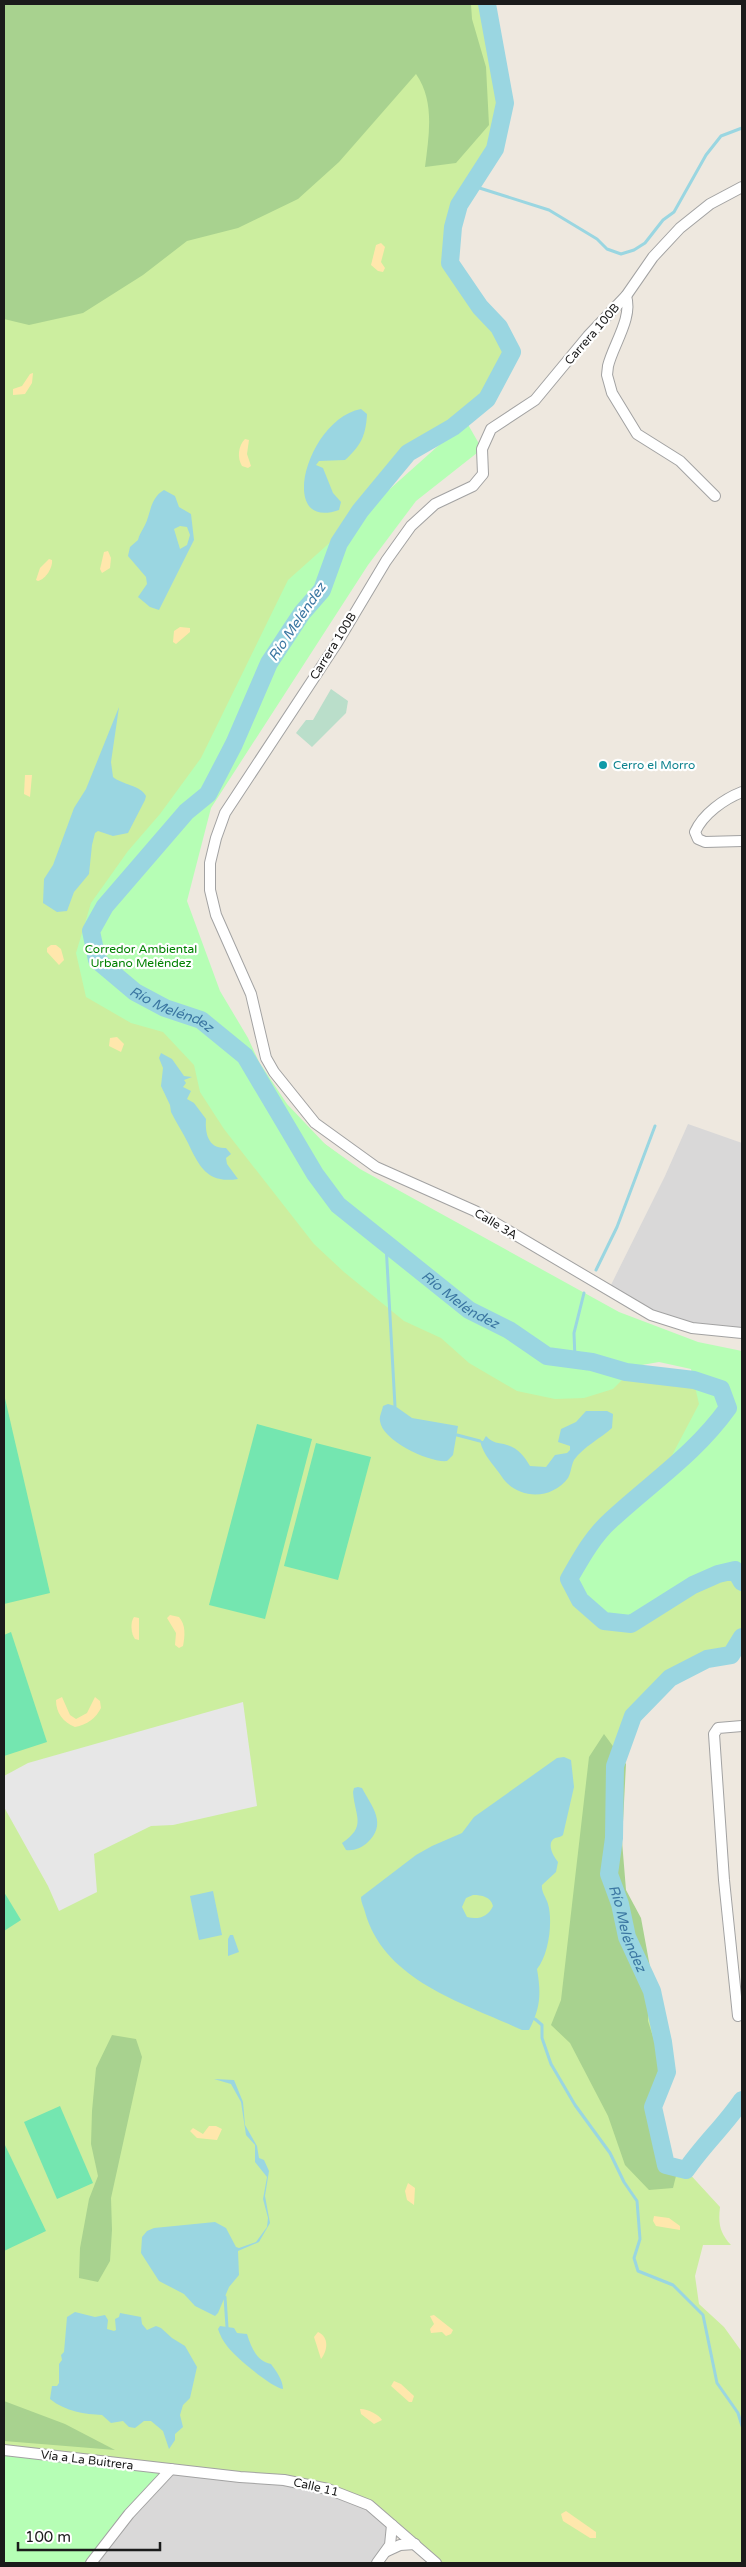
<svg xmlns="http://www.w3.org/2000/svg" width="746" height="2567" font-family="'Varela Round',sans-serif">
  <style>
    .residential { fill: #d9d8d8 }
    .grass { fill: #ccee9f }
    .forest { fill: #a8d28f }
    .wetland { fill: #badeca }
    .sand { fill: #ffe7ac }
    .park { fill: #b6feb5 }
    .pitch { fill: #74e6b0 }
    .parking { fill: #e7e7e7 }
    .water { fill: #9ad6e1; fill-rule: evenodd }
    .lines { fill: none; stroke-linecap: round; stroke-linejoin: round }
    .stream { stroke: #9ad6e1; stroke-width: 3 }
    .river { stroke: #9ad6e1; stroke-width: 18 }
    .minor-casing { stroke: #a2a2a2; stroke-width: 12 }
    .minor { stroke: #fff; stroke-width: 10 }
    .culture-dot { fill: #0f9aa8; stroke: #fff; stroke-width: 2 }
    .labels { text-anchor: middle; dominant-baseline: central; stroke-width: 4.5; stroke-linejoin: round; paint-order: stroke }
    .street-label { font-size: 12px; fill: #1b1b1b; stroke: #fff }
    .culture-label { font-size: 12px; fill: #0d838f; stroke: #fff; text-anchor: start }
    .park-label { font-size: 12px; fill: #018101; stroke: #fff }
    .water-label { font-size: 14px; font-style: italic; fill: #3b77a2; stroke: #fff }
  </style>
  <rect width="100%" height="100%" fill="#eee8df"/>
  <g class="residential">
    <path d="M688 1124 742 1143V1333L692 1328 608 1291 665 1176Z"/>
    <path d="M171 2469 240 2477 353 2497 392 2531 377 2563H91Z"/>
  </g>
  <path class="grass" d="M4 4H487L505 103 495 149 459 206 453 227 450 263 480 307 499 327 512 352 487 399 453 427 408 453 360 511 146 859 276 1107 626 1372 694 1380 721 1389 671 1471 610 1520 631 1624C665 1603 696 1579 735 1570L742 1582V1637L731 1655 707 1659 670 1678 633 1716 615 1766 614 1838 638 1965 652 1991 663 2042 667 2072 653 2107 666 2165 686 2170 720 2207C718 2224 720 2233 731 2245H703L695 2276 699 2304 724 2327 742 2352V2563H436L369 2505 328 2489 4 2450Z"/>
  <g class="forest">
    <path d="M4 4H471L472 19 486 67 489 125 456 163 425 167C429 135 435 101 416 74L339 162 298 199 238 228 187 241 143 275 83 313 29 325 4 319Z"/>
    <path d="M604 1734 626 1764 622 1841 626 1890 641 1918 650 1967 648 2021 661 2062 651 2095 650 2118 666 2172 676 2176 673 2188 649 2190 625 2165 608 2116 570 2043 551 2025 561 2000 589 1757Z"/>
    <path d="M112 2035 136 2039 142 2057 111 2198 112 2230 110 2261 98 2282 79 2278 80 2248 89 2199 98 2176 91 2144 92 2111 96 2068Z"/>
    <path d="M4 2401 65 2424 115 2450 4 2441Z"/>
  </g>
  <path class="wetland" d="M331 689 348 701 346 713 312 747 296 733 306 720H313Z"/>
  <g class="sand">
    <path d="M381 243 385 247 381 262 385 268 383 272 378 271 371 265 376 245Z"/>
    <path d="M33 373 32 383 25 394 13 395V389L22 386 30 374Z"/>
    <path d="M245 439 249 440 247 454 251 466 248 468 242 466C237 458 238 446 245 439Z"/>
    <path d="M108 551 111 558 110 568 102 573 100 569 104 552Z"/>
    <path d="M49 559 52 560C53 567 46 579 38 581L36 580 40 568Z"/>
    <path d="M180 627 190 628V632L176 644 173 642 174 631Z"/>
    <path d="M25 775H32L30 797 24 794Z"/>
    <path d="M51 945H56L61 949 64 960 59 965 47 952V948Z"/>
    <path d="M117 1037 124 1044 121 1052 109 1046 110 1038Z"/>
    <path d="M170 1615 179 1617C186 1625 185 1636 183 1646L179 1648 175 1645 176 1633 167 1618Z"/>
    <path d="M134 1617 139 1618V1640L135 1639C131 1634 130 1622 134 1617Z"/>
    <path d="M62 1697 70 1715 76 1719 87 1713 95 1697 100 1701 101 1708C96 1718 87 1725 75 1727 63 1722 56 1713 56 1700Z"/>
    <path d="M209 2126H216L222 2129 217 2140 197 2138 190 2131 193 2128 203 2134Z"/>
    <path d="M408 2183 415 2188 414 2205 407 2200 405 2191Z"/>
    <path d="M654 2216 669 2218 680 2226V2230L656 2226 653 2221Z"/>
    <path d="M434 2315 453 2330 451 2334 446 2336 442 2332 431 2333 430 2329 434 2324 430 2316Z"/>
    <path d="M318 2332C329 2337 328 2350 321 2359L314 2337Z"/>
    <path d="M394 2381 401 2384 414 2396 412 2402H409L391 2386Z"/>
    <path d="M360 2409C365 2408 379 2414 382 2420L374 2424 361 2414Z"/>
    <path d="M566 2511 596 2532V2538H590L563 2521 561 2514Z"/>
  </g>
  <g class="park">
    <path d="M466 421 482 449 416 501 368 565 211 808 187 901 220 991 248 1038 259 1062 287 1104 325 1144 360 1169 619 1312 698 1342 742 1351V1563L735 1570 718 1574 693 1585 631 1624 604 1621 580 1600 569 1579 585 1549 610 1520 659 1480 699 1404 691 1369 659 1362 636 1366 613 1389 584 1398 555 1399 517 1391 469 1363 441 1338 404 1321 344 1272 314 1244 224 1129 200 1092 194 1065 163 1032 131 1023 86 997 76 953 91 903 128 851 160 814 201 758 288 580Z"/>
    <path d="M4 2450 171 2469 91 2563H4Z"/>
  </g>
  <g class="pitch">
    <path d="M4 1394 50 1593 4 1604Z"/>
    <path d="M257 1424 312 1439 265 1619 209 1605Z"/>
    <path d="M316 1443 371 1457 338 1580 284 1566Z"/>
    <path d="M11 1632 47 1742 4 1756V1635Z"/>
    <path d="M4 1892 21 1920 4 1931Z"/>
    <path d="M60 2106 93 2183 57 2199 24 2122Z"/>
    <path d="M4 2143 46 2231 4 2251Z"/>
  </g>
  <path class="parking" d="M243 1702 257 1806 173 1825 151 1826 94 1854 97 1892 59 1911 48 1886 4 1807V1776L28 1763Z"/>
  <g class="water">
    <path d="M361 409 367 414C366 435 361 446 345 460L319 461 316 465 323 468 333 493 341 502 339 510C276 532 307 419 361 409Z"/>
    <path d="M164 490 175 496 179 507 191 514 194 540 159 610 150 607 138 597 147 584 146 577 128 556 130 547 138 540C140 533 142 531 145 525 151 513 150 498 164 490ZM180 526 187 527 190 535 187 545 180 549 174 529Z"/>
    <path d="M119 707 111 762 113 777C123 785 140 785 146 796L145 800 128 833 113 836 98 831 95 833 92 845 89 874 74 892 67 911 57 912 43 903 44 879 53 865 74 808 86 789Z"/>
    <path d="M161 1053 172 1059 184 1076 192 1077 184 1080 186 1083 183 1087 191 1091 187 1099 194 1103 206 1119C205 1133 208 1149 226 1148L231 1154 226 1158 227 1164 238 1179C207 1184 199 1166 188 1143 183 1133 176 1122 171 1112L170 1105 161 1086 163 1068 159 1058Z"/>
    <path d="M388 1404 395 1406 412 1418 458 1426 453 1455 447 1461C430 1463 382 1441 380 1421 379 1417 382 1411 383 1406Z"/>
    <path d="M586 1411H607L613 1414 612 1428C601 1438 583 1447 574 1460 571 1466 571 1473 568 1478 551 1501 517 1499 502 1477 494 1465 483 1455 480 1441H483L486 1436C493 1444 498 1442 507 1445 518 1448 524 1456 530 1466L546 1467 555 1455 567 1453 570 1450V1446L558 1442 561 1429 576 1422Z"/>
    <path d="M564 1757 571 1760 574 1787 563 1835C561 1837 558 1837 555 1838 546 1843 553 1856 558 1862L556 1872 542 1885C541 1892 546 1897 548 1904 553 1921 549 1955 537 1969 541 1993 541 2007 529 2030H522C464 2003 384 1981 365 1912 364 1907 361 1903 361 1897L416 1855 432 1846 462 1833 474 1817 557 1758ZM473 1895C482 1895 491 1897 493 1906 488 1917 478 1920 467 1917L462 1907 466 1898Z"/>
    <path d="M358 1787 362 1788C372 1807 388 1824 367 1843 361 1848 354 1851 346 1850L342 1843C367 1826 355 1817 353 1792L354 1788Z"/>
    <path d="M213 1891 222 1935 199 1940 190 1896Z"/>
    <path d="M230 1935H233L239 1952 228 1956V1939Z"/>
    <path d="M214 2079 234 2080 243 2102 245 2125 257 2146 259 2158 264 2160 269 2171 265 2196 270 2223 259 2242 238 2251 239 2275 229 2287 218 2313 215 2316 195 2306 184 2294 159 2281 141 2253 142 2237 147 2231 154 2228 215 2222 226 2228 236 2247 239 2248 256 2242 267 2227 268 2218 263 2199 267 2177 255 2162V2145L246 2135 241 2102 231 2084Z"/>
    <path d="M75 2312 95 2317 105 2315 108 2320 107 2329 114 2331 116 2330 115 2319 119 2317 120 2313 141 2317 142 2324 147 2330 156 2326 161 2328 172 2338 185 2346 197 2367 190 2398 183 2405 180 2415 183 2427 175 2434V2440L169 2449 163 2431 151 2421H144L135 2428 129 2427 123 2421 111 2423 102 2415C85 2414 66 2412 50 2399L52 2386H57L59 2383V2364L62 2360 61 2355 64 2352 67 2317Z"/>
    <path d="M220 2326 234 2328 237 2333 247 2334C251 2347 257 2362 271 2364 276 2371 283 2380 283 2389 272 2388 234 2356 227 2346 223 2341 220 2335 218 2329Z"/>
  </g>
  <g class="lines">
    <g class="stream">
      <path d="M470 185 549 210 597 239 607 249 621 254 634 250 645 243 663 220 674 212 706 155 721 136 742 128"/>
      <path d="M386 1244 395 1406"/>
      <path d="M596 1270 617 1227 655 1126"/>
      <path d="M575 1359 574 1333 584 1293"/>
      <path d="M457 1435 480 1441"/>
      <path d="M535 2019 542 2025V2038L551 2064 575 2105 610 2153 624 2182 637 2201 640 2239 634 2258 638 2271 673 2285 703 2315 717 2383 738 2413 742 2426"/>
      <path d="M225 2297 227 2327"/>
    </g>
    <g class="river">
      <path id="s1" d="M487 4 505 103 495 149 459 205 453 227 450 263 480 307 499 327 512 352 487 399 453 427 408 453 360 511 339 543 322 590 302 613 269 663 234 744 208 794 186 812 105 906 91 931 97 960 135 992 165 1008 201 1020 245 1056 315 1174 338 1205 469 1310 509 1330 547 1356 592 1362 626 1372 694 1380 721 1389 728 1408C695 1454 652 1482 611 1520 593 1536 581 1558 569 1579L580 1600 604 1621 631 1624 693 1585 718 1574 735 1570 742 1582"/>
      <path id="s2" d="M742 1637 731 1655 707 1659 670 1678 633 1716 615 1766 614 1838 609 1874 620 1904 627 1937 652 1991 663 2042 667 2072 653 2107 666 2165 686 2170C703 2145 725 2125 742 2100"/>
    </g>
    <defs>
      <g id="minor">
        <path d="M742 187 710 204 680 228 653 257 626 296 588 336 535 400 491 429 482 449 483 474 473 486 435 504 411 526 386 561 337 643 225 813 216 838 210 863V890L216 915 251 994 266 1058 274 1072 315 1123 376 1167 475 1211 651 1315 692 1328 742 1333"/>
        <path d="M626 296C633 318 613 345 608 366L607 375 612 393 637 434 680 461 715 496"/>
        <path d="M742 792C724 799 703 814 695 832L698 839 705 842 742 841"/>
        <path d="M738 2016 724 1880 714 1734 718 1728 742 1726"/>
        <path d="M4 2450 240 2477 284 2480 328 2489 369 2505 436 2563"/>
        <path d="M387 2551 400 2545 415 2544"/>
        <path d="M91 2563 129 2514 171 2469"/>
        <path d="M377 2563 390 2545 392 2525"/>
      </g>
    </defs>
    <use href="#minor" class="minor-casing"/>
    <use href="#minor" class="minor"/>
  </g>
  <circle class="culture-dot" cx="603" cy="765" r="5"/>
  <g class="labels">
    <g class="street-label">
      <text transform="translate(592 334) rotate(-49)">Carrera 100B</text>
      <text transform="translate(333 646) rotate(-58)">Carrera 100B</text>
      <text transform="translate(496 1224) rotate(31)">Calle 3A</text>
      <text transform="translate(87 2460) rotate(7)">Vía a La Buitrera</text>
      <text transform="translate(316 2487) rotate(13)">Calle 11</text>
    </g>
    <g class="culture-label">
      <text x="613" y="765">Cerro el Morro</text>
    </g>
    <g class="park-label">
      <text x="141" y="949">Corredor Ambiental<tspan x="141" dy="14">Urbano Meléndez</tspan></text>
    </g>
    <g class="water-label">
      <text transform="translate(297 622) rotate(-56)">Río Meléndez</text>
      <text stroke="none"><textPath href="#s1" startOffset="1231">Río Meléndez</textPath></text>
      <text stroke="none"><textPath href="#s1" startOffset="1650">Río Meléndez</textPath></text>
      <text stroke="none"><textPath href="#s2" startOffset="359">Río Meléndez</textPath></text>
    </g>
  </g>
  <rect width="746" height="2567" fill="none" stroke="#1b1b1b" stroke-width="10"/>
  <path d="M18 2542v8h142v-8" fill="none" stroke="#1b1b1b" stroke-width="2.5"/>
  <text x="25" y="2542" font-size="15" fill="#1b1b1b" stroke="#ffffff" stroke-width="4" paint-order="stroke">100 m</text>
</svg>
